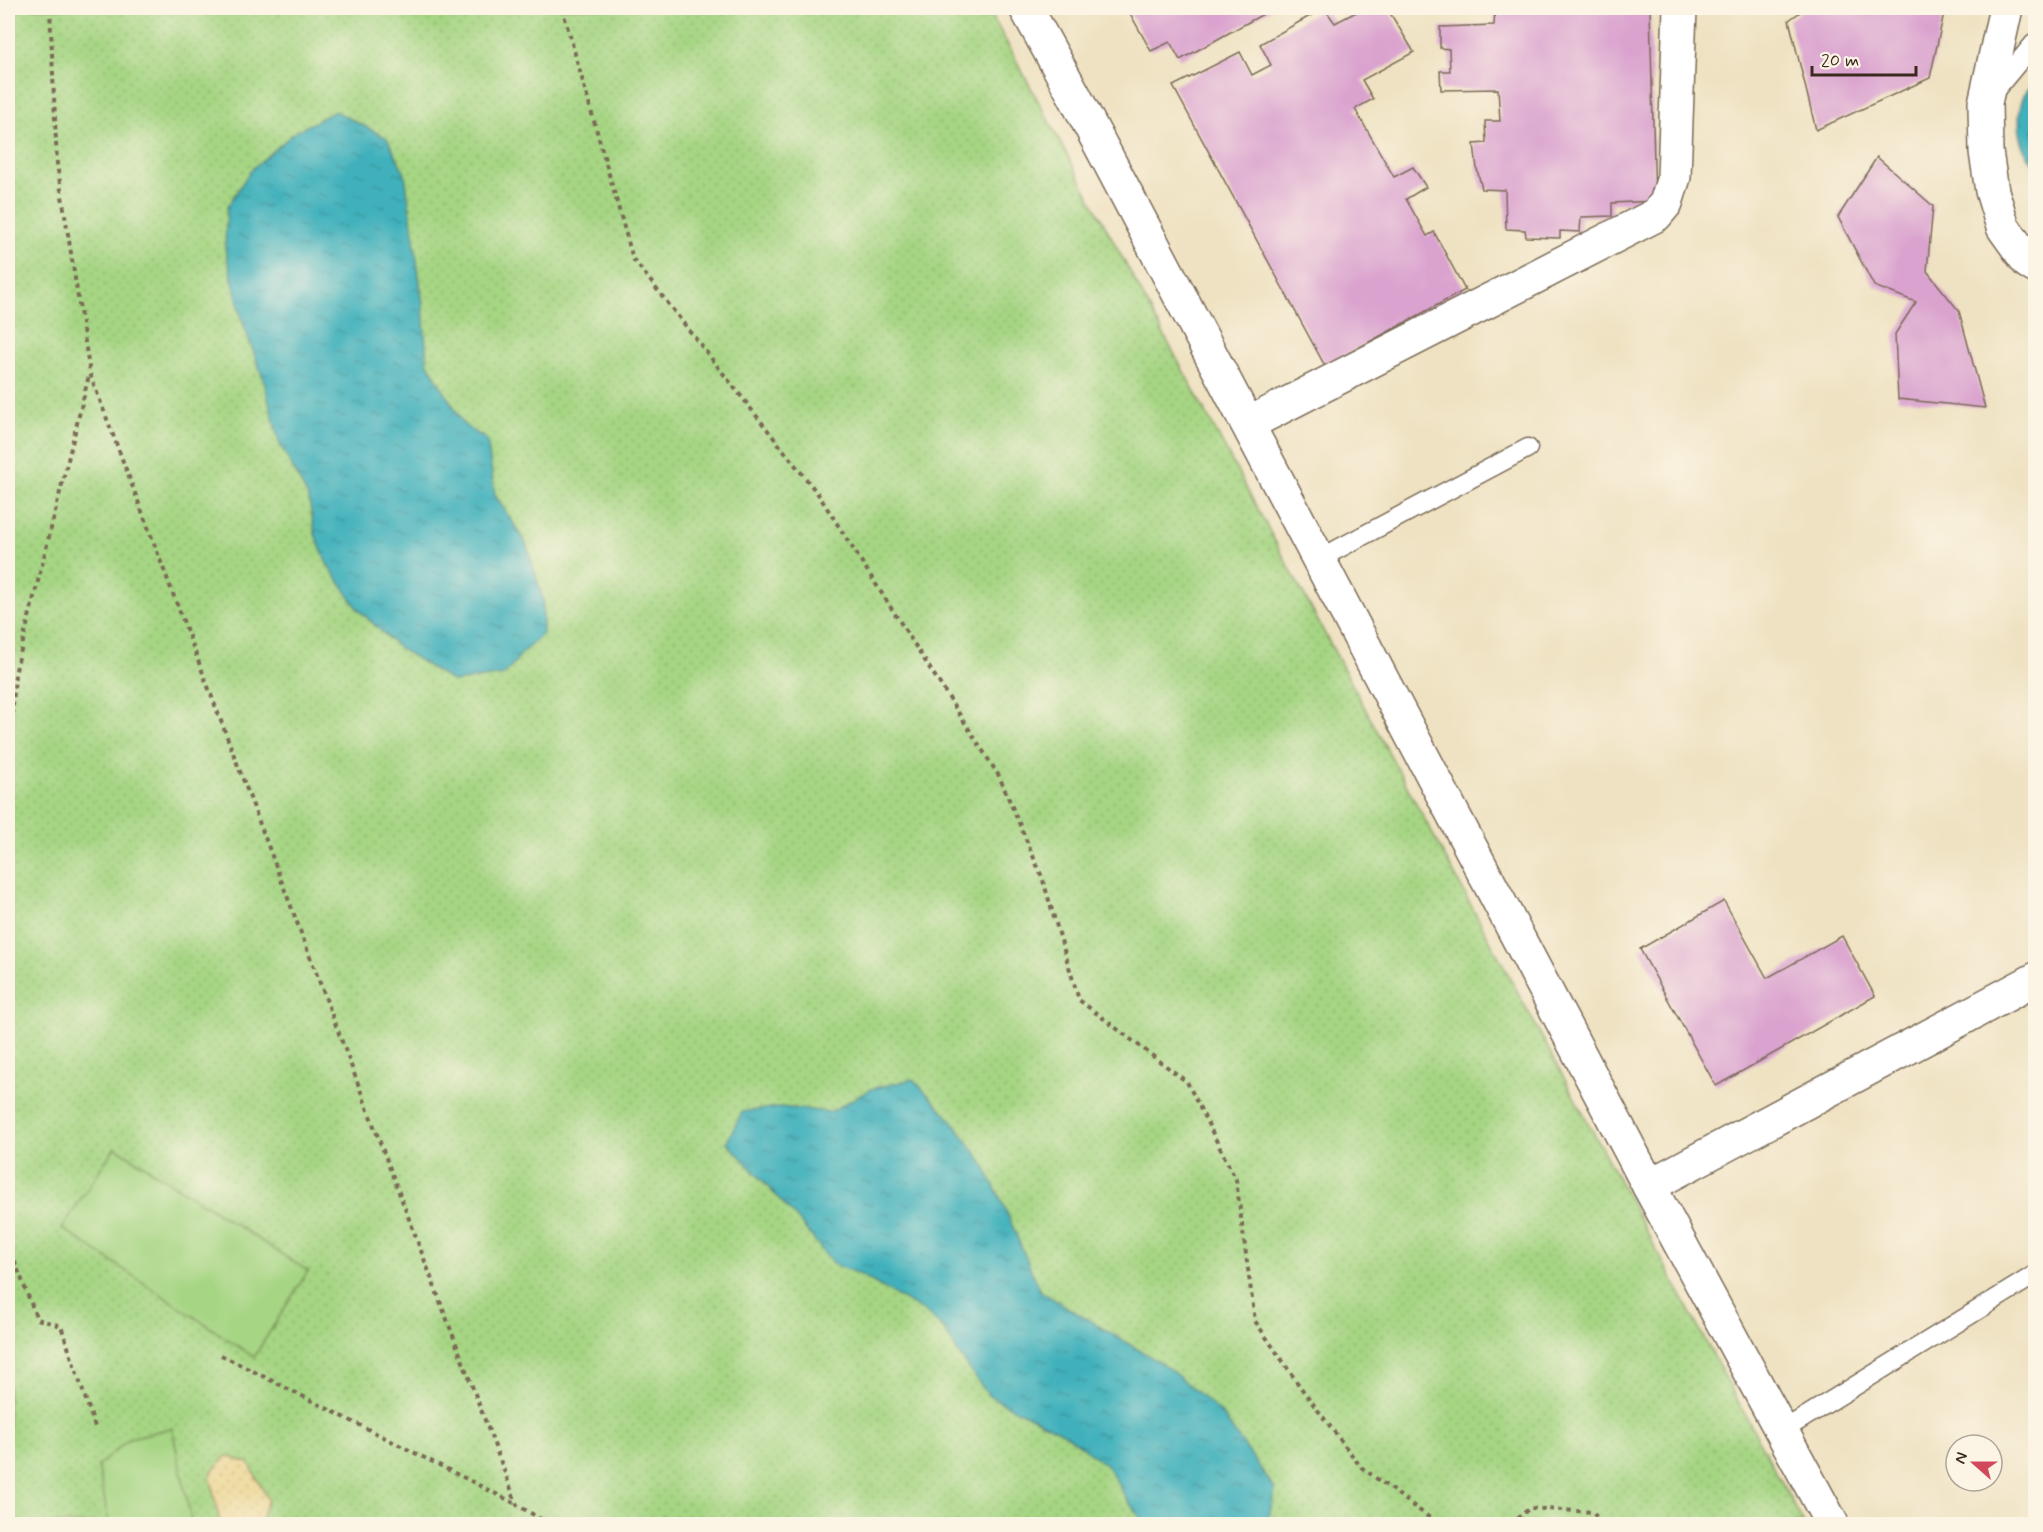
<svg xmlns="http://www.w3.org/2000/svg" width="2043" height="1532" font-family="Mynerve,sans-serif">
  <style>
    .grass { fill: url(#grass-dots); stroke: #708050; stroke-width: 1.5 }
    .sand { fill: url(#sand-dots); stroke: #94825e; stroke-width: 1.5 }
    .garden { fill: #a6d583; stroke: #708050; stroke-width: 1.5 }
    .water { fill: url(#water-ripples); stroke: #3e6e6d; stroke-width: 1.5 }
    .building { fill: #daa3cf }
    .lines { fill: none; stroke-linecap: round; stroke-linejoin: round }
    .service-casing { stroke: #7a6a57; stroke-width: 21 }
    .minor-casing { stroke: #7a6a57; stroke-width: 36 }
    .tertiary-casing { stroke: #7a6a57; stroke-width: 36 }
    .path { stroke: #7a6a57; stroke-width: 4; stroke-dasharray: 4.5 4.5; stroke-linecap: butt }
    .service { stroke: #fff; stroke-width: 18 }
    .minor { stroke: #fff; stroke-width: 33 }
    .tertiary { stroke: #fff; stroke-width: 33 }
  </style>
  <defs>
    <pattern id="grass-dots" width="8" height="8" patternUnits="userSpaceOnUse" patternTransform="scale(1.5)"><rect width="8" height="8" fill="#a6d583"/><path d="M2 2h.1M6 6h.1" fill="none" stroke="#90b771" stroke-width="1.8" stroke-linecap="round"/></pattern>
    <pattern id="sand-dots" width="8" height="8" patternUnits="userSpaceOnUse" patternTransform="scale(1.5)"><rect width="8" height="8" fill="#eeda9e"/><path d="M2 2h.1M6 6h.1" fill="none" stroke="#cdbb88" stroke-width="1.8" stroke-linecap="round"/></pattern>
    <pattern id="water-ripples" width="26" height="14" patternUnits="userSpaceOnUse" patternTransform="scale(1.5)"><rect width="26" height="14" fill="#41b1bc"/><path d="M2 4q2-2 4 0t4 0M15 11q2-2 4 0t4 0" fill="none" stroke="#389098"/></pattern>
  </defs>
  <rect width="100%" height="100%" fill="#fcf5e5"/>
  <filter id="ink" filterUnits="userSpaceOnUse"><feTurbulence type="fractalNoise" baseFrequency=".0167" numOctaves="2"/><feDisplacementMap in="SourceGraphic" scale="12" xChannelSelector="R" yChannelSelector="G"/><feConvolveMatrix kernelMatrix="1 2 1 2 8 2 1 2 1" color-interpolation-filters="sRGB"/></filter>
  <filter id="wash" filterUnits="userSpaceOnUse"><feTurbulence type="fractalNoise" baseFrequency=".008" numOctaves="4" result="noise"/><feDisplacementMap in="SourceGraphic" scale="24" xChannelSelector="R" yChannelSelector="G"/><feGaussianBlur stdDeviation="1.35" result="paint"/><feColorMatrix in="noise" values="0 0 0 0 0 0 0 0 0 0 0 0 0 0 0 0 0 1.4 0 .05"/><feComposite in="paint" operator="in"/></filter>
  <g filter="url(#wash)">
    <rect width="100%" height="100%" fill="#efe2c2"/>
    <path class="grass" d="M8 8H988L1804 1524H8Z"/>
    <path class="sand" d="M226 1456 249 1463 268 1500 259 1524H220L210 1474Z"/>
    <g class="garden">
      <path d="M115 1147 308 1271 254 1357 62 1228Z"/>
      <path d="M172 1428 192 1524H109L98 1466 130 1438Z"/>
    </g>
    <g class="water">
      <path d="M2035 83V164C2016 150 2012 95 2035 83Z"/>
      <path d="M335 111 387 138 405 174 423 305 427 362 464 425 487 440 495 495 526 543 543 599V634L523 652 504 675 453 682 398 647 358 609 327 564 315 534 309 499 279 442 264 381 242 320 225 248 227 207 251 170 295 132Z"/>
      <path d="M913 1079 948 1116 982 1161 1004 1206 1040 1291 1166 1366 1220 1412 1275 1489 1268 1522 1266 1524H1145L1128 1501 1108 1467 1065 1434 989 1396 962 1359 944 1329 925 1312 861 1275 833 1264 800 1222 727 1142 742 1112 780 1107 830 1112 871 1089Z"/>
    </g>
    <g id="blocks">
      <g class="building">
        <path d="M1127 8H1274L1180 60 1170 42 1151 51Z"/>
        <path d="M1324 8 1335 23 1364 8H1387L1414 52 1362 80 1373 99 1355 109 1394 177 1413 167 1426 187 1406 199 1427 236 1434 232 1465 290 1325 366 1173 86 1240 52 1252 75 1271 65 1260 44Z"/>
        <path d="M1495 8H1650L1655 201 1612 203V216L1581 217 1580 232 1560 231V238L1526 237 1525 230 1506 229 1505 190 1482 189 1477 169 1474 144 1486 143 1485 121H1500L1498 89 1441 90 1440 71H1450L1449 49 1440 48V27L1494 25Z"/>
        <path d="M1806 8H1945L1930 78 1816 130 1789 20Z"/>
        <path d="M1877 157 1933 206 1927 271 1959 311 1985 408 1898 399 1895 334 1916 302 1874 286 1838 217Z"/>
        <path d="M1724 901 1767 978 1842 936 1875 996 1716 1086 1640 949Z"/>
      </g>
    </g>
  </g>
  <g filter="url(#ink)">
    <use href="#blocks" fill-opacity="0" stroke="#7a6a57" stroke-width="1.5"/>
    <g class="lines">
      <defs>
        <g id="service">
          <path d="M1992 94 2036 41"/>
          <path d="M1319 559 1528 448"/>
          <path d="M1782 1431 2036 1274"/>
        </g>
        <g id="minor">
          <path d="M2006 8 1985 103 1986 152 1992 191 2003 227 2028 262 2036 267"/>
          <path d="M1248 424 1656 215 1666 203 1674 177 1680 8"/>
          <path d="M1649 1186 2036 979"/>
        </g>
        <path id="tertiary" d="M1026 8 1073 93 1649 1186 1832 1524"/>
      </defs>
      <use href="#service" class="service-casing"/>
      <use href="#minor" class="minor-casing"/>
      <use href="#tertiary" class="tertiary-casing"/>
      <g class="path">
        <path d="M50 8 57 164 90 374 517 1505 549 1524"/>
        <path d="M562 8 633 259 818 494 999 776 1042 877 1079 1000 1187 1082 1236 1180 1255 1321 1301 1388 1361 1467 1438 1524"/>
        <path d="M8 787 15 674 89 375"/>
        <path d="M8 1244 37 1319 61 1326 95 1427"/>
        <path d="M221 1355 516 1504"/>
        <path d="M1510 1524 1530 1508 1593 1512 1601 1524"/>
      </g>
      <use href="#service" class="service"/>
      <use href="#minor" class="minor"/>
      <use href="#tertiary" class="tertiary"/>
    </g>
  </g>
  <rect width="2043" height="1532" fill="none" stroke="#fcf5e5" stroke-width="30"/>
  <g transform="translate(1974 1463) rotate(291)"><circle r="28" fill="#fcf5e5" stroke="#afa495" stroke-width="1.5"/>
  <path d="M0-4.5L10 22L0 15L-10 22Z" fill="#d1495b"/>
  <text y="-9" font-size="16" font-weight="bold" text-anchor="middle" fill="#3b2a1e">N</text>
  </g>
  <path d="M1812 66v9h104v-9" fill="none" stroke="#3b2a1e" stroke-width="3"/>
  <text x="1821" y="66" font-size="18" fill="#3b2a1e" stroke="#fcf5e5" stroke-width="4.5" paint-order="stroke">20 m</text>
</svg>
